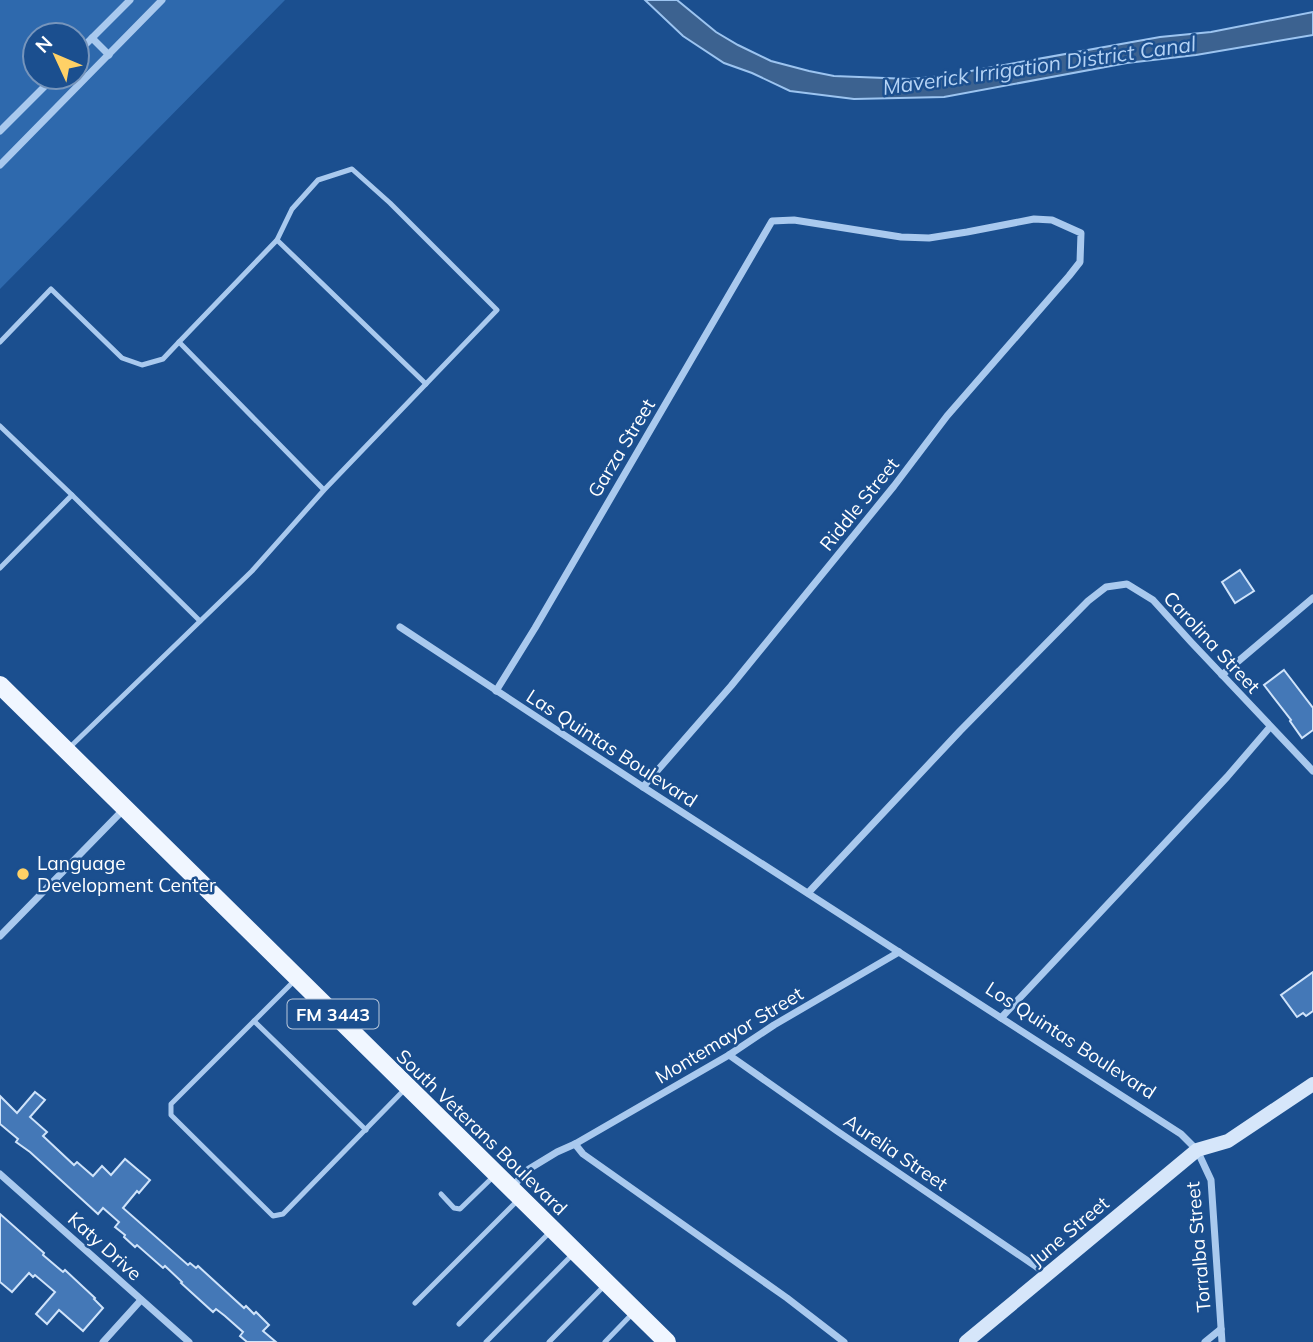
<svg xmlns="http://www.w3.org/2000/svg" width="1313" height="1342" font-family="Mulish,sans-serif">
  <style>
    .green { fill: #2e69ad; fill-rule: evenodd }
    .water { fill: #3c6290; stroke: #9cc4f0; stroke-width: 2 }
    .building { fill: #4478b7; stroke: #cfe3fa; stroke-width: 2 }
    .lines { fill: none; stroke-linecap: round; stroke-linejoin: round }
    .lane { stroke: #a9c9ee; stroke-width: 5 }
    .street { stroke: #a9c9ee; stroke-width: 7 }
    .secondary { stroke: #d6e6fa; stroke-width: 14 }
    .primary { stroke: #f0f6ff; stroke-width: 18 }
    .poi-dot { fill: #ffd166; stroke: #1b4f8f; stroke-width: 2.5 }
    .labels { text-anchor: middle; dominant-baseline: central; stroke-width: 5; stroke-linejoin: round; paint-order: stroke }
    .shield { fill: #1b4f8f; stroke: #bbcadd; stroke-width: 2 }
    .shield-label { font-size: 18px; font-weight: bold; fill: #fff }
    .street-label { font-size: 19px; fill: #fff; stroke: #1b4f8f }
    .poi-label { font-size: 19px; fill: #fff; stroke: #1b4f8f; text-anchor: start }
    .water-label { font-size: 21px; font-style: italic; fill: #b5d3f5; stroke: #1b4f8f }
  </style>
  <rect width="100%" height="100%" fill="#1b4f8f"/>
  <path class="green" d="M0 0H285L0 289ZM35 35H77V77H35Z"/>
  <path class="water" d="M645 0H677L716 32 738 45 771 61 809 71 834 76 910 79 943 76 1160 37 1211 32 1313 12V35L1196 55 1127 63 944 97 854 99 790 91 752 73 724 63 683 36Z"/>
  <g class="building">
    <path d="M1240 570 1254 591 1235 603 1222 582Z"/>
    <path d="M1284 670 1313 708V730L1302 738 1290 721 1291 720 1264 685Z"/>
    <path d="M1313 972V1011L1306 1016 1303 1013 1297 1017 1281 995Z"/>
    <path d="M35 1092 45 1100 30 1117 47 1132 43 1136 74 1165 77 1162 93 1176 102 1166 111 1175 125 1159 150 1180 139 1193 137 1191 123 1208 188 1265 190 1263 196 1268 198 1266 244 1308 246 1306 254 1314 256 1312 269 1325 263 1331 276 1342H247L240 1336 243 1332 225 1316 216 1309 213 1312 181 1283 182 1282 165 1266 163 1268 137 1245 135 1247 124 1237 125 1235 115 1227 119 1222 103 1208 98 1214 30 1152 16 1142 18 1139 0 1124V1096L17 1113Z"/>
    <path d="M0 1214 44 1253 43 1255 63 1272 65 1270 95 1298 94 1299 103 1308 83 1331 59 1310 47 1324 36 1314 55 1292 35 1275 33 1277 29 1273 12 1292 0 1282Z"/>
  </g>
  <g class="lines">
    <g class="lane">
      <path d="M277 240 426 384"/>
      <path d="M0 342 51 289 122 358 142 365 163 359 179 342"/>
      <path d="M0 426 72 495 0 568"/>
      <path d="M72 495 200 621"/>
      <path d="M68 749 252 571 324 490 497 310 390 203 352 169 318 180 292 209 277 240 179 342 324 490"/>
      <path d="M294 981 171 1104V1115L273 1216 283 1214 406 1088"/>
      <path d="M254 1021 366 1130"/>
      <path d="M441 1194 454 1208 460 1209 495 1175"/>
      <path d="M415 1303 518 1200"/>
      <path d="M459 1324 550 1232"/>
      <path d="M486 1342 573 1254"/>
      <path d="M549 1342 605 1285"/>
      <path d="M605 1342 633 1313"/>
    </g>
    <g class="street">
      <path d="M92 38 109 55"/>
      <path d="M77 53 130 0"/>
      <path d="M0 131 54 77"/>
      <path d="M0 165 162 0"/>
      <path d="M400 627 643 787 1181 1134 1197 1150 1211 1180 1222 1342"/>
      <path d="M1222 675 1313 598"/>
      <path d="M496 691 535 628 772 221 794 220 901 237 929 238 967 232 1034 219 1052 220 1081 233 1080 262 1069 276 947 416 894 486 731 686 643 787"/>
      <path d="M808 893 960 731 1088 601 1106 587 1127 584 1153 600 1191 642 1313 771"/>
      <path d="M0 936 124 809"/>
      <path d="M1001 1018 1227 777 1270 727"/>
      <path d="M729 1055 837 1131 1047 1274"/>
      <path d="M575 1144 583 1154 787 1298 844 1342"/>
      <path d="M0 1174 189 1342"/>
      <path d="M512 1187 529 1169 557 1152 575 1144 729 1055 774 1025 899 952"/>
      <path d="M103 1342 141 1300"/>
      <path d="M1205 1342 1221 1329"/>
    </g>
    <path class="secondary" d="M966 1342 1197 1150 1228 1141 1313 1084"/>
    <path class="primary" d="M0 685 667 1342"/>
  </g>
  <circle class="poi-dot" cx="23" cy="874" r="7"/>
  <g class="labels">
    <rect class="shield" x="287.5" y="999.5" width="91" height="29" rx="5"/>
    <g class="shield-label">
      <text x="333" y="1014">FM 3443</text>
    </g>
    <g class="street-label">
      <text transform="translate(621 448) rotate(-59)">Garza Street</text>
      <text transform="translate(859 504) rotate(-51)">Riddle Street</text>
      <text transform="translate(1212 642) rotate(47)">Carolina Street</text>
      <text transform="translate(612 748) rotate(33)">Las Quintas Boulevard</text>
      <text transform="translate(729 1035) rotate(-31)">Montemayor Street</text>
      <text transform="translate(1071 1040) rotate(33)">Los Quintas Boulevard</text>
      <text transform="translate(482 1132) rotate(44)">South Veterans Boulevard</text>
      <text transform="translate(896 1152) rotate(34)">Aurelia Street</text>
      <text transform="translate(1069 1231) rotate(-40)">June Street</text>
      <text transform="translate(105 1246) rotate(42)">Katy Drive</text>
      <text transform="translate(1198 1247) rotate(-95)">Torralba Street</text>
    </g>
    <g class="poi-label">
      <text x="37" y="863">Language<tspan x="37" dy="22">Development Center</tspan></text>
    </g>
    <g class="water-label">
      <text transform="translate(1039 65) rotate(-8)">Maverick Irrigation District Canal</text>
    </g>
  </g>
  <g transform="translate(56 56) rotate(314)"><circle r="33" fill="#1b4f8f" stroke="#7695bc" stroke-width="2"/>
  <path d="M0-5L12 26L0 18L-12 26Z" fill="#ffd166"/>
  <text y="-10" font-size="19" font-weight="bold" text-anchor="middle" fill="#ffffff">N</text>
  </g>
</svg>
